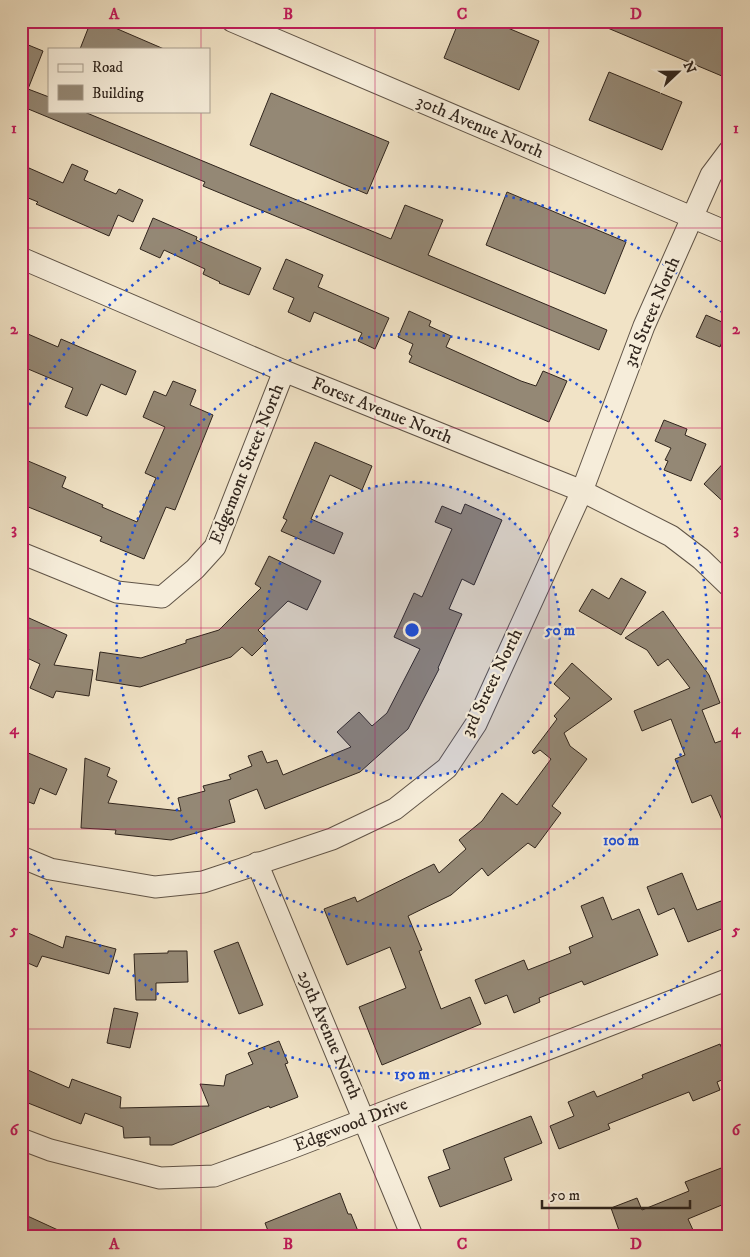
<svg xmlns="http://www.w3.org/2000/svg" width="750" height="1257" font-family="'IM FELL DW Pica',serif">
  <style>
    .building { fill: #948875; stroke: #30251d }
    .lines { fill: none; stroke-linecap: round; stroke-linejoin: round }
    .minor-casing { stroke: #605447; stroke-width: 23 }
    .minor { stroke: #f6edda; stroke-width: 21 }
    .grid { fill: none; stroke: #c2185b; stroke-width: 1; stroke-opacity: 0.55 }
    .ring { fill: none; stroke: #1d4ed8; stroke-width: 2.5; stroke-dasharray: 2.5 5 }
    .labels { text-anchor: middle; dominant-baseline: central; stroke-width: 4.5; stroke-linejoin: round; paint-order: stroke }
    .street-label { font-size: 18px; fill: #30251d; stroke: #f6edda }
    .centre { fill: #1d4ed8; stroke: #f6edda; stroke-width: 2.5 }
    .ring-label { font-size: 15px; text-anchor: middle; font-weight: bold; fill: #1d4ed8; stroke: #f6edda; stroke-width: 4.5; stroke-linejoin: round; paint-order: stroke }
    .neatline { fill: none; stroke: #c2185b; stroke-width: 2 }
    .grid-label { font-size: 16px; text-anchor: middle; font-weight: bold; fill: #c2185b }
  </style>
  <rect width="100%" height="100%" fill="#f1e3c6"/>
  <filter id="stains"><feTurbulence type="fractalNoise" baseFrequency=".004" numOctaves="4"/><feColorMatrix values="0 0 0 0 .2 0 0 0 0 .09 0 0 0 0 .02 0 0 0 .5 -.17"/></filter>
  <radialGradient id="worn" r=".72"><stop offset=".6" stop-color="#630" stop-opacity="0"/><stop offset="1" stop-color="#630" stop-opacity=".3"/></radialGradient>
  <g class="building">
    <path d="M91 21H99L164 49H80Z"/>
    <path d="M459 21H491L539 41 519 90 444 58Z"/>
    <path d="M591 21H707L729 31V79Z"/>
    <path d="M21 42 43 51 28 89 49 97V111H82L391 239 405 205 443 220 428 255 607 330 599 350 203 186 205 182 21 106Z"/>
    <path d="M609 72 682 102 662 150 589 120Z"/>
    <path d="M271 93 389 142 367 194 250 145Z"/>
    <path d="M72 164 88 171 84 180 116 194 119 189 143 200 133 222 118 215 109 236 36 204 38 202 21 195V187L29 168 63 183Z"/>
    <path d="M507 192 626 242 605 294 486 245Z"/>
    <path d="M153 218 197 237 196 240 261 268 249 295 219 283 220 282 203 274 205 269 164 250 160 258 140 249Z"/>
    <path d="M286 259 323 275 318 287 389 318 375 349 358 341 362 333 314 312 310 322 288 312 294 298 273 289Z"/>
    <path d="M409 311 431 321 429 326 451 336 446 347 521 381 536 386 543 371 567 381 549 422 409 362 412 356 409 354 413 344 398 337Z"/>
    <path d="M706 315 729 325V345L722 342 720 347 696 337Z"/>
    <path d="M21 331 58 347 61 339 136 371 126 395 101 384 87 416 65 407 73 388 21 366Z"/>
    <path d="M173 381 196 390 190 405 213 415 175 510 166 507 144 559 100 541 102 537 21 504V458L66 477 62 487 103 505 102 507 137 522 156 478 145 473 165 427 143 417 154 391 166 396Z"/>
    <path d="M664 420 687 429 685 435 706 444 691 481 664 470 668 461 665 460 671 448 655 441Z"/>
    <path d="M315 442 372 466 362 490 330 475 311 519 343 533 334 554 281 531 287 520 283 518Z"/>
    <path d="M729 457V507L704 484Z"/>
    <path d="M465 504 502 520 474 585 462 579 449 609 462 614 438 668 439 669 408 729 360 772 265 809 257 789 229 800 235 822 171 840 115 834 116 830 81 828 85 758 110 768 107 776 117 781 108 803 181 811 178 798 205 791 203 786 231 779 229 775 252 766 248 756 262 751 267 763 277 760 283 775 351 747 337 732 359 712 372 726 387 713 420 649 394 637 414 593 422 597 452 529 435 522 442 506 461 514Z"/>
    <path d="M269 556 321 581 307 610 288 601 258 630 268 640 252 656 242 647 231 657 140 687 96 680 100 652 141 658 186 643V640L219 630 261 588 255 584Z"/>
    <path d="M621 578 646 592 621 635 579 611 592 589 609 599Z"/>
    <path d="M663 611 709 675 720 703 702 710 715 743 729 738V764L724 766 729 779V836L711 795 692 803 675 759 685 755 671 719 642 731 634 711 690 688 668 659 658 666 647 650 625 638Z"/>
    <path d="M29 618 67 635 54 665 93 670 89 696 56 691 53 698 30 688 40 664 25 657 29 649 21 646V637Z"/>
    <path d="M572 663 612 699 564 733 570 746 587 759 552 806 561 813 535 848 528 843 488 876 482 868 451 895 408 916 422 950 419 951 441 1009 470 997 481 1024 382 1065 359 1007 406 988 390 947 347 965 324 909 355 897 357 902 434 864 439 873 466 849 459 840 482 821 502 793 517 805 551 759 540 750 534 754 532 752 557 719 554 716 570 698 554 684Z"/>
    <path d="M21 750 67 769 56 795 40 788 34 804 21 799Z"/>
    <path d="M682 873 697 910 729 898V926L688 942 674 908 658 915 647 887Z"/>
    <path d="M603 897 612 920 639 909 658 955 584 985 582 981 539 998 540 1002 514 1013 507 995 485 1004 475 980 524 960 528 970 571 953 569 947 593 937 581 906Z"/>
    <path d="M21 930 63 948 66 936 116 949 109 974 42 956 37 967 21 960Z"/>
    <path d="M238 942 263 1005 239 1014 214 951Z"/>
    <path d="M168 951H187L188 982 156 983V1000H136L134 954 168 953Z"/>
    <path d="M114 1008 138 1013 130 1048 107 1043Z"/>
    <path d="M279 1041 288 1063 285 1064 298 1097 270 1108 269 1106 172 1145H150V1137L124 1138 123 1127 85 1113 81 1124 23 1101 26 1094 21 1092V1067L69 1088 72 1079 121 1097 120 1108 209 1106 200 1084 224 1086 226 1075 253 1064 248 1053Z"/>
    <path d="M720 1044 729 1066V1077L717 1082 720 1090 693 1101 689 1092 608 1124 610 1129 559 1149 550 1126 574 1116 568 1102 594 1091 597 1097 643 1078 642 1075Z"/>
    <path d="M531 1116 542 1143 504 1158 512 1180 440 1207 428 1177 450 1169 443 1150Z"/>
    <path d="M729 1165V1202L688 1219 693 1230 679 1236H621L611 1208 637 1198 642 1210 689 1191 685 1182Z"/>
    <path d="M340 1193 348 1214H351L360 1236H270L265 1223Z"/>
    <path d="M21 1213 71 1236H21Z"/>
  </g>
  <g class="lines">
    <defs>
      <g id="minor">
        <path d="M232 21 729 233"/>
        <path d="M21 258 284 371 582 491 671 536 701 559 729 586"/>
        <path d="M21 553 117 592 162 597 195 569 215 547 284 371"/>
        <path d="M21 857 50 869 155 887 203 882 332 839 395 809 447 768 476 724 582 491 644 326 711 175 729 151"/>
        <path d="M257 863 412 1236"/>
        <path d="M21 1139 50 1150 160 1178 214 1176 286 1150 729 979"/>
      </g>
    </defs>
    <use href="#minor" class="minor-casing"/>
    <use href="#minor" class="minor"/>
  </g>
  <path class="grid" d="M201 21V49M375 21V1236M549 21V1236M201 111V1236M21 228H729M21 428H729M21 628H729M21 829H729M21 1029H729"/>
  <circle cx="412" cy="630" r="148" fill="#1d4ed8" fill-opacity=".12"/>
  <g class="ring">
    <circle cx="412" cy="630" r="148"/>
    <circle cx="412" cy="630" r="296"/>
    <path d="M729 941A444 444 0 0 1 22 842M22 418A444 444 0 0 1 729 319"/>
  </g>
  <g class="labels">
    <g class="street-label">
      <text transform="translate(480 127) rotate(23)">30th Avenue North</text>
      <text transform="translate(652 312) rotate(-67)">3rd Street North</text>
      <text transform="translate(382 411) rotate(22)">Forest Avenue North</text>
      <text transform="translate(247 464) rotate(-68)">Edgemont Street North</text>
      <text transform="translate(492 683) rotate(-64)">3rd Street North</text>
      <text transform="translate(329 1035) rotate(67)">29th Avenue North</text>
      <text transform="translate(351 1125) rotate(-21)">Edgewood Drive</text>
    </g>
  </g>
  <circle cx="412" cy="630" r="8" class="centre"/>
  <g class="ring-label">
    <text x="560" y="635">50 m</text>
    <text x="621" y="845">100 m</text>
    <text x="412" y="1079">150 m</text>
  </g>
  <rect width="750" height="1257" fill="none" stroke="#f1e3c6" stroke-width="55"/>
  <rect x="48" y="48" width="162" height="65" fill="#f6edda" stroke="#a79d8e"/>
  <rect x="58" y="64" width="25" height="8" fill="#f6edda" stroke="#a79d8e"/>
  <text x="92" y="72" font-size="15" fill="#30251d">Road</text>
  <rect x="58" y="85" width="25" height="15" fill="#948875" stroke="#a79d8e"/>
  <text x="92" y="98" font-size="15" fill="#30251d">Building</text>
  <g transform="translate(678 72) rotate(68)" stroke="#f6edda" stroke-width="4" paint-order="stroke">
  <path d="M0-4L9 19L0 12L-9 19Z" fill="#30251d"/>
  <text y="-8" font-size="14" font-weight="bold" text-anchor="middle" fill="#30251d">N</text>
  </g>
  <path d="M542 1200v8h148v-8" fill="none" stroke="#30251d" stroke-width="2.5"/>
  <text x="550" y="1200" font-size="15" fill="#30251d" stroke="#f6edda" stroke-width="4" paint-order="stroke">50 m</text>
  <rect x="28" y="28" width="694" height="1202" class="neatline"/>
  <g class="grid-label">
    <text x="114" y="19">A</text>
    <text x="288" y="19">B</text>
    <text x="462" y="19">C</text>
    <text x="636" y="19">D</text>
    <text x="14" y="133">1</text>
    <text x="736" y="133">1</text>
    <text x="14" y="334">2</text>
    <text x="736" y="334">2</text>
    <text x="14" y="534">3</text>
    <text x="736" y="534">3</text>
    <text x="14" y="734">4</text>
    <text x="736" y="734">4</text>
    <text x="14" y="935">5</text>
    <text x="736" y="935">5</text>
    <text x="14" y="1135">6</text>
    <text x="736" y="1135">6</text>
    <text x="114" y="1249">A</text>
    <text x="288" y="1249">B</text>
    <text x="462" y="1249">C</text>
    <text x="636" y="1249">D</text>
  </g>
  <rect width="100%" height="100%" filter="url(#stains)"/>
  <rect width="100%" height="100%" fill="url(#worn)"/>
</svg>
